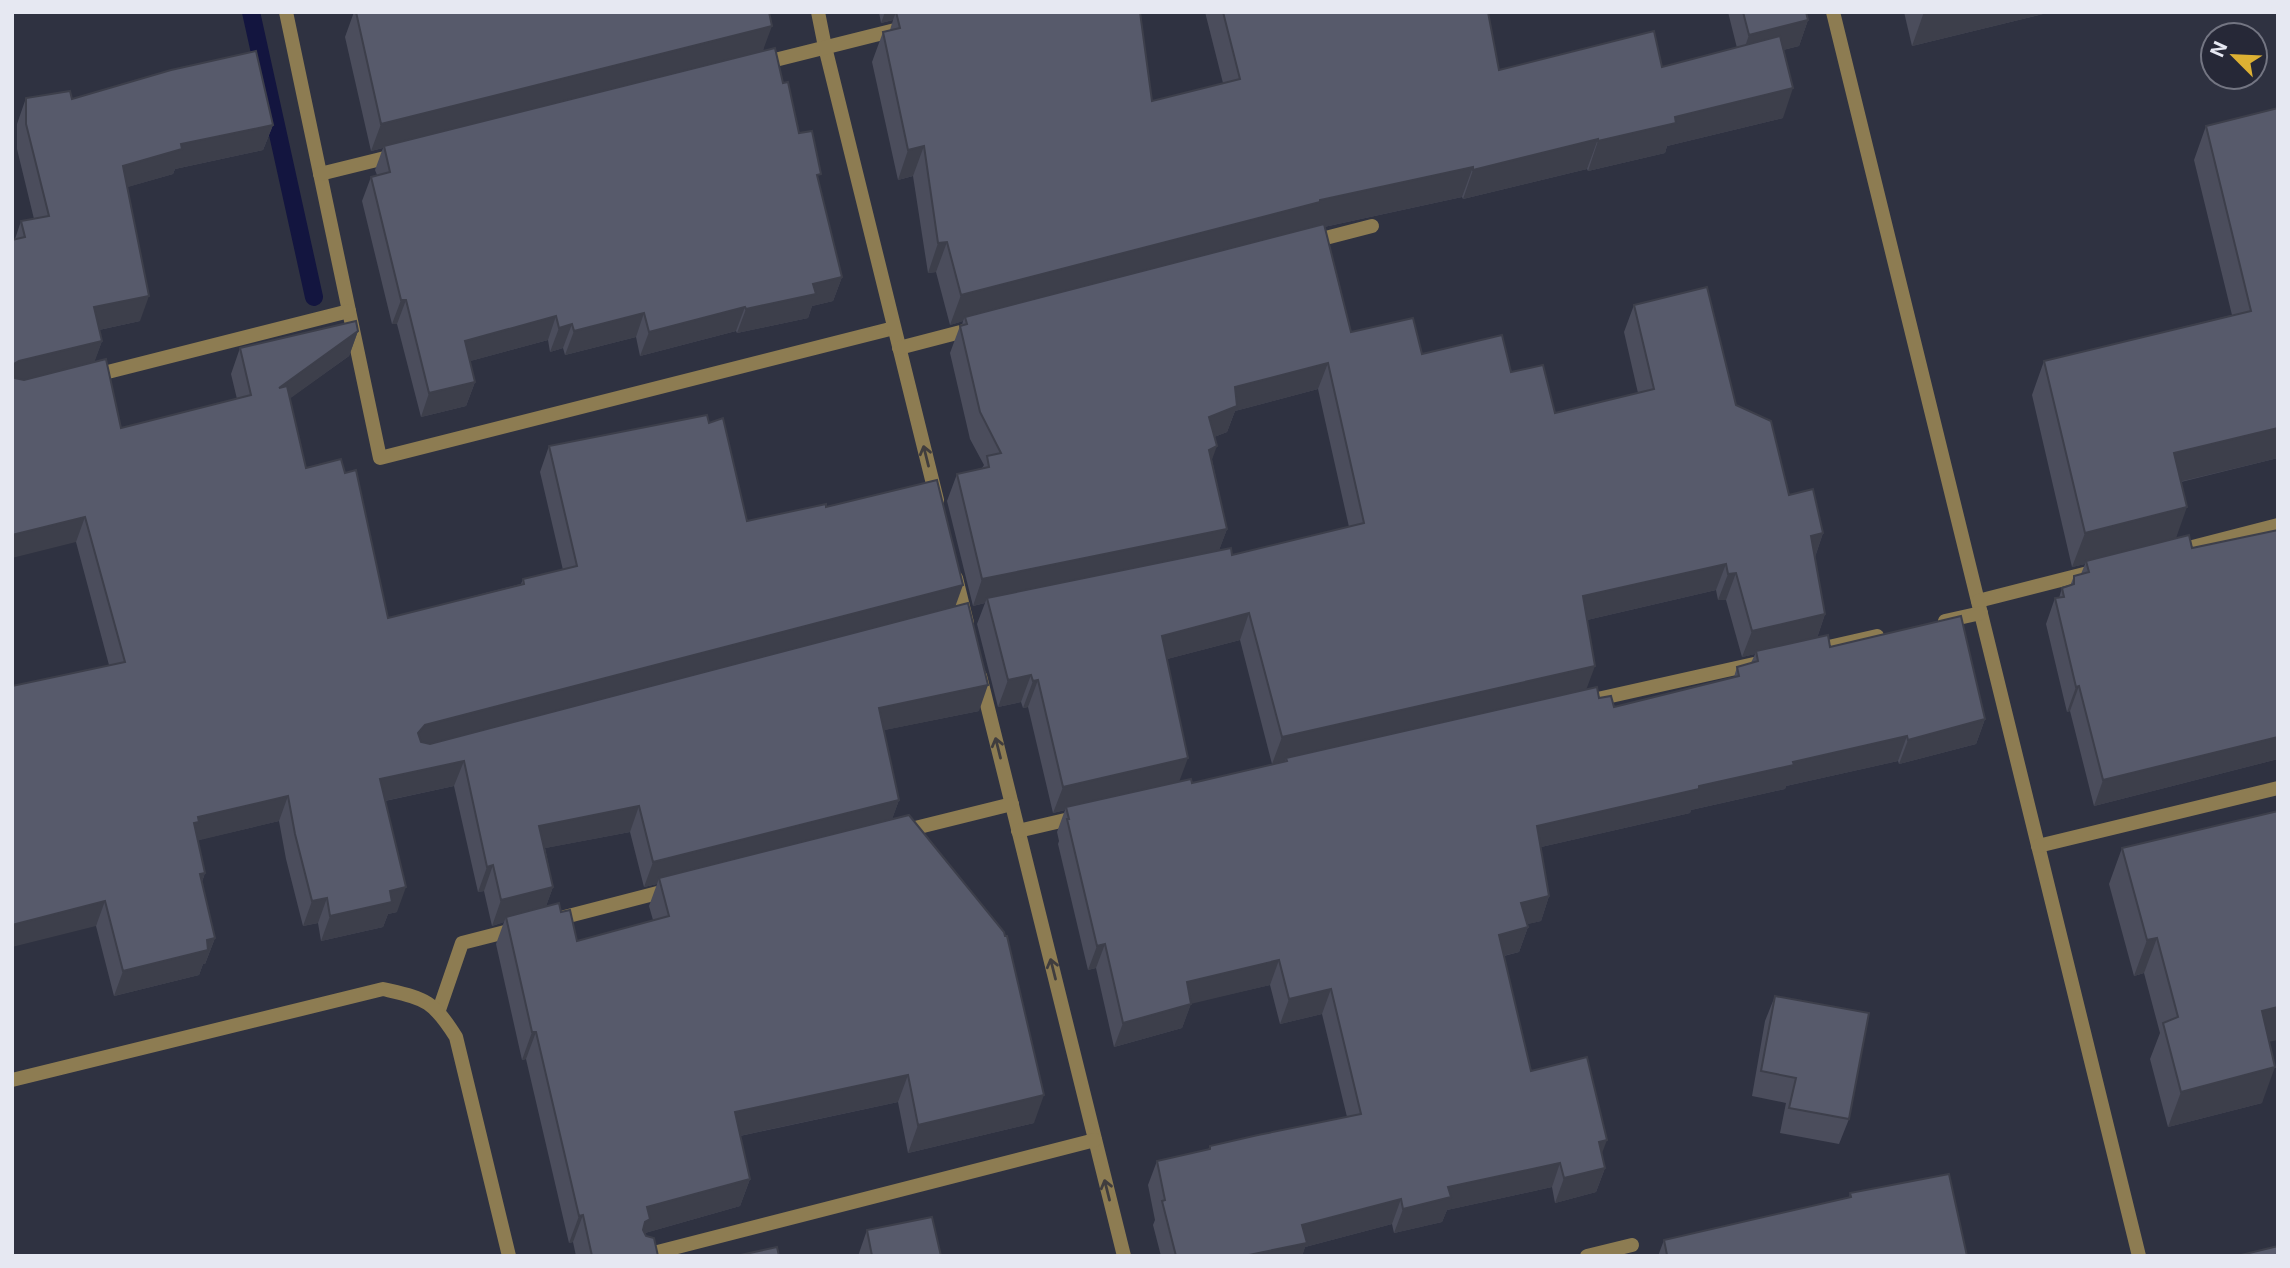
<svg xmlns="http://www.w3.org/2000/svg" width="2290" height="1268" font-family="Inter,sans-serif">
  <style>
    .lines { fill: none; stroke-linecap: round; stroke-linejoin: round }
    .stream { stroke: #13153f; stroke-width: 18 }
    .street { stroke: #8d7c52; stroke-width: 14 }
    .wall { fill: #4b4d5c; fill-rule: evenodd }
    .shaded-wall { fill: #3d3f4b }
    .building { fill: #575a6b; stroke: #3d3f4b; stroke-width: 2 }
    .oneway { stroke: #403d3e }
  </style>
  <rect width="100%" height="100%" fill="#2f3241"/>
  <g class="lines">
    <path class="stream" d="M251 12 314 297"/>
    <g class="street">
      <path d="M286 12 380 458 894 328"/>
      <path d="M818 12 825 47 937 500"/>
      <path d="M1833 12 2139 1256"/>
      <path d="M759 64 899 29"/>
      <path d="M320 174 397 155"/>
      <path d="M1310 242 1372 226"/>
      <path d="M899 348 976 328"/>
      <path d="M92 376 349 311"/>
      <path d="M2173 552 2278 525"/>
      <path d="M956 578 967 623"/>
      <path d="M1978 601 2092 572"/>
      <path d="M1945 621 1981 613"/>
      <path d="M1811 651 1877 636"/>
      <path d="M980 676 1124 1256"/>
      <path d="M1593 700 1754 664"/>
      <path d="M903 831 1012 804"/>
      <path d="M1018 831 1078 817"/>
      <path d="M2038 846 2278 788"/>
      <path d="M553 920 669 890"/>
      <path d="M439 1010 462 943 517 929"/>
      <path d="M12 1080 383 989C425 999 432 999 456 1037L509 1256"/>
      <path d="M642 1256 1095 1140"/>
      <path d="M1587 1256 1632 1245"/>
    </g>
  </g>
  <g class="wall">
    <path d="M354 12H769L763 51 783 83 799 133 818 182 842 277 833 301 812 306 808 318 737 333 736 331 640 356 636 337 565 355 563 348 550 352 548 340 470 361 475 382 466 406 421 417 397 324H392L362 201 371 177 377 175 375 170 383 148 371 151 345 37Z"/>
    <path d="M879 12H1140L1152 101 1223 83 1205 12H1488L1499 70 1662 67 1737 48 1728 12H1806L1808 20 1799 46 1783 50V118L1667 146 1665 153 1588 171 1587 169 1463 199 1462 197 1324 227 1351 332 1422 354 1511 372 1555 413 1638 393 1624 332 1634 305 1736 405 1789 495 1823 533 1815 557 1825 614 1817 638 1830 647 1985 719 1976 744 1899 764 1898 761 1786 786 1785 789 1691 810 1690 813 1541 847 1549 896 1541 921 1527 924 1528 927 1519 952 1504 956 1531 1071 1602 1154 1605 1168 1596 1192 1555 1203 1552 1187 1447 1210 1442 1222 1394 1233 1392 1224 1305 1247 1302 1256H1161L1153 1225 1155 1220 1148 1185 1157 1161 1208 1150 1210 1146 1347 1117 1322 1014 1280 1024 1270 985 1191 1003 1182 1028 1114 1047 1096 968 1088 970 1058 844 1059 841 1057 832 1065 810 1053 813 1028 707 1023 708 1021 702 998 707 977 624 985 603 973 606 947 501 957 474 982 468 984 465 970 439 950 353 960 326 962 325 963 321 950 325 936 272 928 273 913 176 898 180 872 62 883 32 890 30 893 20 881 23ZM1318 389 1349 527 1232 555 1219 550 1227 529 1212 460 1214 437 1227 432 1235 411ZM1716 590 1718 600H1726L1742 657 1755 654 1751 663 1737 667 1734 677 1614 707 1586 690 1587 620ZM1240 640 1272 764 1192 783 1179 782 1167 659Z"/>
    <path d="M1904 12H2051L1912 46Z"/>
    <path d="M26 98 72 99 273 125 263 150 175 169 173 174 127 187 140 321 99 330 102 341 94 362 121 428 237 399 231 374 240 348 358 331 349 356 290 398 306 468 345 473 388 618 521 584 523 579 563 570 540 472 549 446 709 423 747 521 826 507 955 607 979 711 884 730 899 800 892 819 1034 1123 908 1153 898 1102 740 1136 750 1179 740 1206 645 1233 658 1256H576L573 1242 569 1243 526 1059 522 1060 496 944 504 922 492 926 484 891 478 892 454 786 385 801 397 912 388 914 383 927 321 941 318 923 303 926 286 859 279 821 198 840 205 873 202 882 215 938 205 964H203L199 975 114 996 96 926 109 665 76 542 15 239 21 221 34 219 17 149V124ZM630 832 644 887 657 884 649 906 653 920 577 941 561 912 546 906 553 887 545 848Z"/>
    <path d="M2278 108V458L2181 482 2176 538 2192 548 2278 530V759L2094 806 2070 711 2067 712 2046 624 2055 598H2059L2062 588 2070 586 2074 576 2081 574 2085 564 2072 567 2032 395 2044 361 2232 315 2194 160 2206 126Z"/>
    <path d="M2122 848 2269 1042 2262 1103 2168 1127 2150 1059 2160 1033 2144 973 2134 976 2109 884Z"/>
    <path d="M1775 996 1849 1119 1839 1144 1780 1133 1786 1103 1752 1096 1765 1021Z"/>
    <path d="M1850 1193 1967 1256H1658L1664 1240 1849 1198Z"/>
    <path d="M867 1230 941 1256H858Z"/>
  </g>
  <g class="shaded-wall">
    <path d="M885 12H925H896L893 20 881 23Z"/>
    <path d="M1924 12H2051L1912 46Z"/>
    <path d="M1808 20 1799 46 1740 61 1749 35Z"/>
    <path d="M772 26 762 53 384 146 383 148 371 151 381 124Z"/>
    <path d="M1793 88 1783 118 1667 146 1665 153 1588 171 1598 141 1675 117Z"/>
    <path d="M273 125 263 150 175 169 173 174 114 191 123 166 181 144Z"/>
    <path d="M1598 139 1587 169 1463 199 1473 170Z"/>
    <path d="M924 146 913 176 898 180 908 150Z"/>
    <path d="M1473 167 1462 197 1310 230 965 317 963 321 950 325 961 295 1320 200Z"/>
    <path d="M947 242 936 272 928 273 938 243Z"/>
    <path d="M842 277 833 301 812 306 808 318 737 333 746 309 813 284Z"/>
    <path d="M149 296 140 321 85 333 94 307Z"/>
    <path d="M401 300H406L397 324H392Z"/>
    <path d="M745 307 736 331 640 356 649 332Z"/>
    <path d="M644 313 636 337 565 355 574 331Z"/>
    <path d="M556 316 548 340 456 365 465 341Z"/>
    <path d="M572 324 563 348 550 352 559 328Z"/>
    <path d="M358 331 349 356 270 413 279 388Z"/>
    <path d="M102 341 93 366 12 386V369L14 364 19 361Z"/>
    <path d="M1328 363 1318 389 1235 411 1227 432 1199 443 1209 417 1235 387Z"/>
    <path d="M475 382 466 406 421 417 429 393Z"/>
    <path d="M2278 428V458L2162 486 2174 453Z"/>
    <path d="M1217 446 1207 473 1209 450Z"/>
    <path d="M2187 507 2175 541 2086 561 2085 564 2072 567 2085 533Z"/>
    <path d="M85 517 76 542 12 558V535Z"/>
    <path d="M1227 529 1217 556 987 598 985 603 973 606 982 579Z"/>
    <path d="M1823 533 1814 560 1811 536Z"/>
    <path d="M1726 564 1716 590 1574 623 1583 596Z"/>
    <path d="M1736 573 1726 600H1718L1728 574Z"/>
    <path d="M963 585 954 610 416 751 418 733 425 725Z"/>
    <path d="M1249 613 1240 640 1152 663 1162 636Z"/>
    <path d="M1825 614 1816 641 1756 651 1755 654 1742 657 1752 631Z"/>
    <path d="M1595 666 1585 693 1286 758 1285 761 1272 764 1282 737Z"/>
    <path d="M1031 675 1021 702 998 707 1008 680Z"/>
    <path d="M1038 680 1028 707 1023 708 1033 681Z"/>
    <path d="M988 685 979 711 870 733 879 708Z"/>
    <path d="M2079 686 2070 711 2067 712 2076 687Z"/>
    <path d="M1985 719 1976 744 1899 764 1908 740Z"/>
    <path d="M1907 736 1898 761 1786 786 1785 789 1691 810 1690 813 1528 850 1537 826 1793 762Z"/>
    <path d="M2278 737V759L2094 806 2103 780Z"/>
    <path d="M1188 758 1178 785 1066 807 1065 810 1053 813 1063 787Z"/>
    <path d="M464 761 454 786 370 804 380 779Z"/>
    <path d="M288 796 279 821 192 842 194 823 198 817Z"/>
    <path d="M899 800 890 825 659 878 657 884 644 887 653 862Z"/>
    <path d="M639 806 630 832 530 851 539 826Z"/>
    <path d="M493 865 484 891 478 892 487 867Z"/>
    <path d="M205 873 196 898 200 874Z"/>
    <path d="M406 887 397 912 388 914 383 927 321 941 330 916 390 891Z"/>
    <path d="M553 887 544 912 506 917 504 922 492 926 501 900Z"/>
    <path d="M1549 896 1541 921 1512 928 1521 903Z"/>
    <path d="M327 898 318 923 303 926 312 901Z"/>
    <path d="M105 901 96 926 12 947V925Z"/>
    <path d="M1528 927 1519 952 1490 959 1499 935Z"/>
    <path d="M215 938 205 964H203L199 975 114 996 123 971 207 940Z"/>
    <path d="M2157 938 2144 973 2134 976 2147 940Z"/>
    <path d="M1105 944 1096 968 1088 970 1097 946Z"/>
    <path d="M1279 960 1270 985 1178 1007 1187 982Z"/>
    <path d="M1331 989 1322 1014 1280 1024 1289 999Z"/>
    <path d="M1191 1004 1182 1028 1114 1047 1123 1023Z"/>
    <path d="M2278 1007V1040L2248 1046 2262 1011Z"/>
    <path d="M532 1032H536L526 1059 522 1060Z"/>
    <path d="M2275 1067 2262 1103 2168 1127 2181 1092Z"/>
    <path d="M908 1075 898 1102 725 1139 735 1112Z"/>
    <path d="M1044 1095 1034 1123 908 1153 918 1125Z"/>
    <path d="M1607 1140 1598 1164 1599 1142Z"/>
    <path d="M1560 1163 1552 1187 1447 1210 1442 1222 1394 1233 1403 1209 1448 1187Z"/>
    <path d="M1605 1168 1596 1192 1555 1203 1564 1178Z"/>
    <path d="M750 1179 740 1206 645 1233 639 1247 647 1207Z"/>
    <path d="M1401 1199 1392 1224 1305 1247 1302 1256H1244L1302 1225Z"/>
    <path d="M583 1215 573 1242 569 1243 579 1216Z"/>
  </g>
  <g class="building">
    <path d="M356 12H769L772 26 381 124Z"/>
    <path d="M896 12H1140L1152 101 1240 79 1223 12H1488L1499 70 1654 31 1662 67 1780 36 1793 88 1675 117 1676 123 1598 141V139L1473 170V167L1320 200V202L961 295 947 242 938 243 924 146 908 150 883 32 900 28Z"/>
    <path d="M1743 12H1806L1808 20 1749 35Z"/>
    <path d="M775 48 783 83 788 82 799 133 812 131 821 174 817 175 842 277 813 284 816 294 746 309 745 307 649 332 644 313 574 331 572 324 559 328 556 316 465 341 475 382 429 393 406 300H401L371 177 390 172 384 146Z"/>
    <path d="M256 51 273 125 181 144 182 149 123 166 149 296 94 307 102 341 19 361 14 364 12 371V240L25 237 21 221 49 216 26 124V98L70 91 72 99 171 70Z"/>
    <path d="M2278 108V428L2174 453 2187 507 2085 533 2044 361 2251 311 2206 126Z"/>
    <path d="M1324 224 1351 332 1413 318 1422 354 1502 335 1511 372 1543 365 1555 413 1654 389 1634 305 1707 287 1736 405 1771 421 1789 495 1813 489 1823 533 1811 536 1825 614 1752 631 1736 573 1728 574 1726 564 1583 596 1595 666 1282 737 1249 613 1162 636 1188 758 1063 787 1038 680 1033 681 1031 675 1008 680 987 598 1231 548 1232 555 1364 523 1328 363 1235 387 1237 406 1209 417 1217 446 1209 450 1227 529 982 579 957 474 989 467 987 456 1001 453 980 412 960 326 967 324 965 317Z"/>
    <path d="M356 321 358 331 279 388 287 386 306 468 341 459 345 473 356 470 388 618 524 584 523 579 577 566 549 446 707 415 709 423 723 418 747 521 826 504V507L937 480 963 585 425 725 418 733 421 742 430 744 968 603 988 685 879 708 899 800 653 862 639 806 539 826 553 887 501 900 493 865 487 867 464 761 380 779 406 887 390 891 392 902 330 916 327 898 312 901 295 834 288 796 198 817 199 822 194 823 205 873 200 874 215 938 207 940 208 950 123 971 105 901 12 925V686L125 662 85 517 12 535V373L15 378 24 380 106 359 121 428 251 395 240 348Z"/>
    <path d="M2278 530V737L2103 780 2079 686 2076 687 2055 598 2064 597 2062 588 2074 584V576L2089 572 2086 561 2189 535 2192 548Z"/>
    <path d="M1961 616 1985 719 1908 740 1907 736 1793 762 1794 765 1699 786V789L1537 826 1549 896 1521 903 1528 927 1499 935 1531 1071 1587 1057 1607 1140 1599 1142 1605 1168 1564 1178 1560 1163 1448 1187 1451 1197 1403 1209 1401 1199 1302 1225 1307 1243 1244 1256H1176L1162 1201 1165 1200 1157 1161 1210 1149V1146L1258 1135 1361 1114 1331 989 1289 999 1279 960 1187 982 1191 1004 1123 1023 1105 944 1097 946 1067 819H1069L1066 807 1191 779 1192 783 1287 761 1286 758 1597 687 1599 698 1611 696 1614 707 1739 676 1737 667 1758 661 1756 651 1828 635 1830 647Z"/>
    <path d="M2278 811V1007L2262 1011 2275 1067 2181 1092 2163 1023 2178 1017 2157 938 2147 940 2122 848Z"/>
    <path d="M909 815 1004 932 1005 936H1007L1044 1095 918 1125 908 1075 735 1112 750 1179 647 1207 650 1219 645 1222 643 1230 646 1236 654 1238 658 1256H592L583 1215 579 1216 536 1032H532L506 917 559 903 561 912 570 910 577 941 669 916 659 878Z"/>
    <path d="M1775 996 1869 1013 1849 1119 1789 1108 1796 1078 1761 1071Z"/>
    <path d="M1949 1174 1967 1256H1664L1667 1255 1664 1240 1851 1197 1850 1193Z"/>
    <path d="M932 1217 941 1256H872L867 1230Z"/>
    <path d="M2278 1246V1256H2237Z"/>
    <path d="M777 1247 779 1256H736Z"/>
  </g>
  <defs><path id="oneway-shaft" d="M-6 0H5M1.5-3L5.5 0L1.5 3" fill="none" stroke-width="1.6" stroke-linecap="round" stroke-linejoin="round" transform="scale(1.75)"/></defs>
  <g class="oneway">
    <use href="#oneway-shaft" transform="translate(926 456) rotate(-104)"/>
    <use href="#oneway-shaft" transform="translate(998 748) rotate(-104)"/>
    <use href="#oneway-shaft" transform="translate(1053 969) rotate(-104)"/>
    <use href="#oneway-shaft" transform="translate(1107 1190) rotate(-104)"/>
  </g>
  <rect width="2290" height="1268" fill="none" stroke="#e6e8f2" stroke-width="28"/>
  <g transform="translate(2234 56) rotate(294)"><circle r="33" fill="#262837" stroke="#737582" stroke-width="2"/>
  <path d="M0-5L12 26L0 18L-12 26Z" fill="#ddb133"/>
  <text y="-10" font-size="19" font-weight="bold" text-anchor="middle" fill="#e6e8f2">N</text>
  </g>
</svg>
